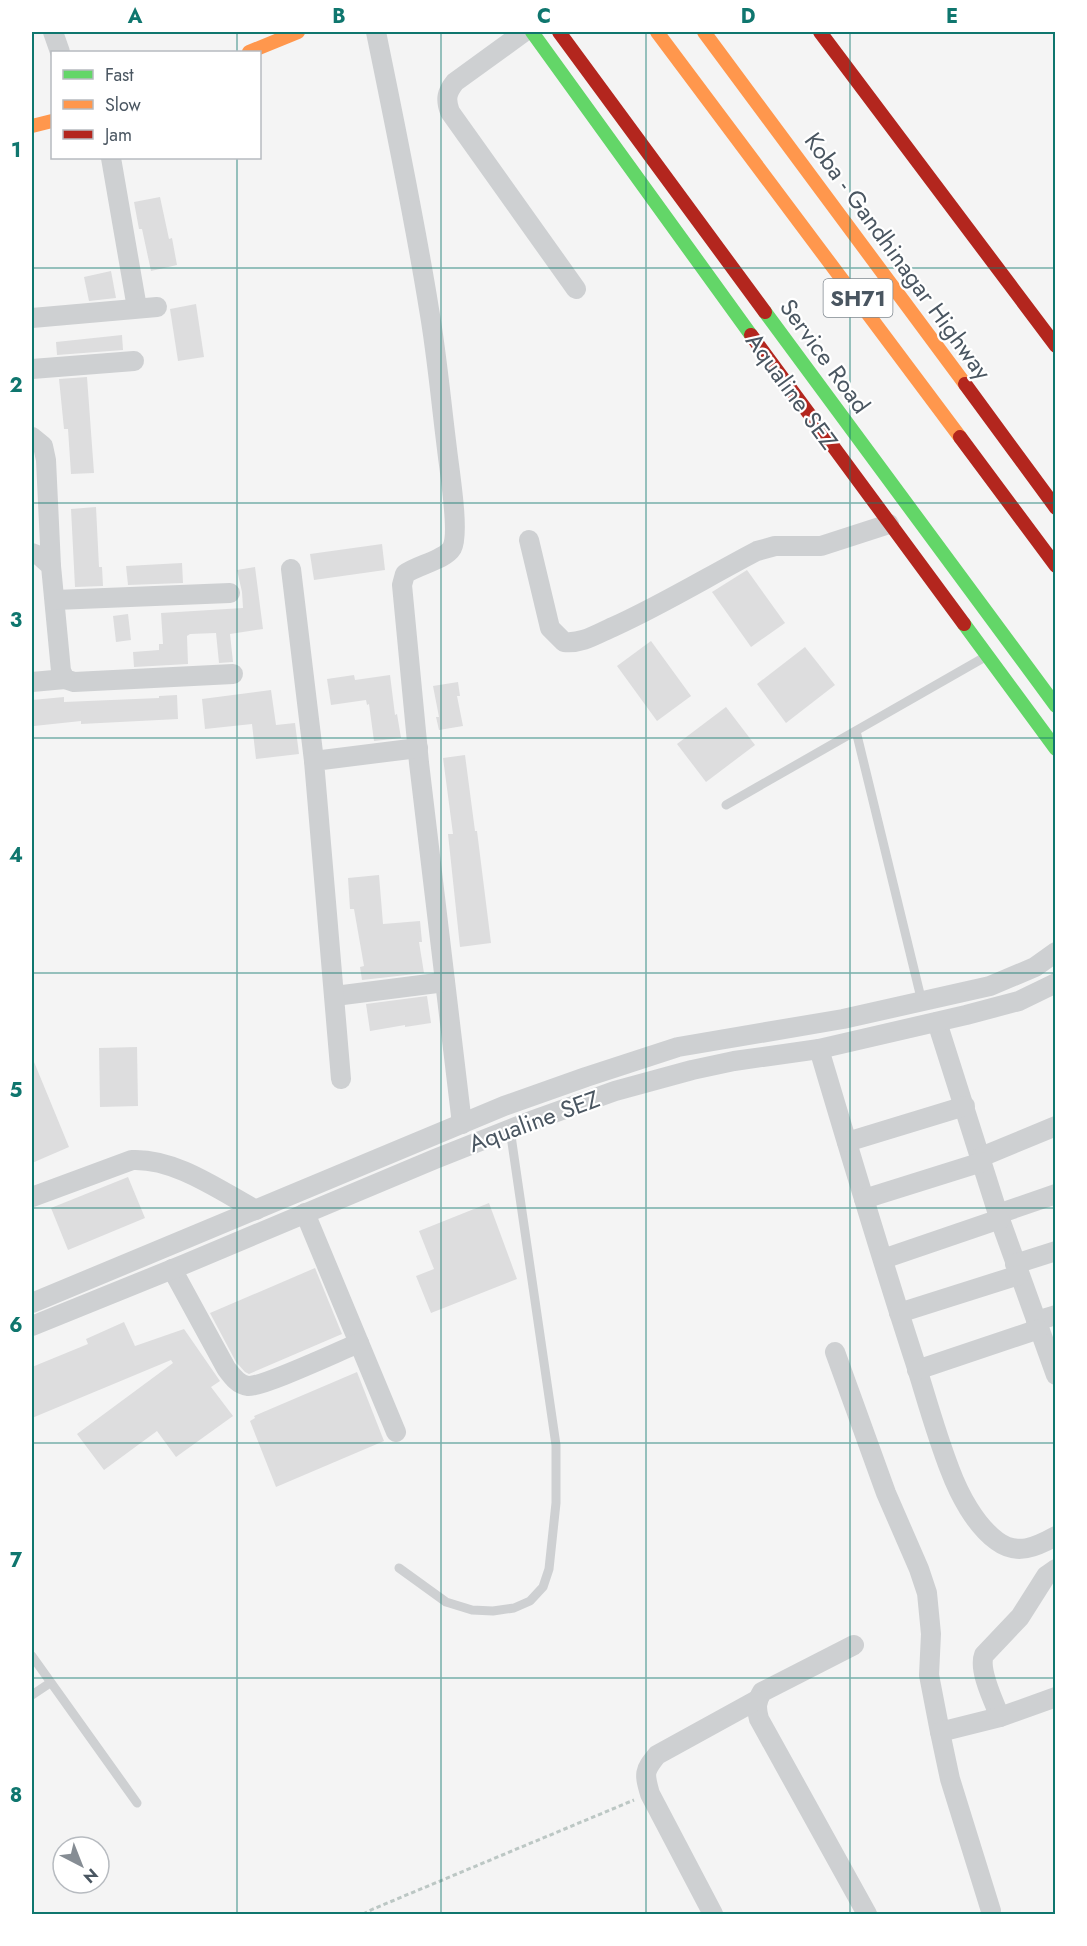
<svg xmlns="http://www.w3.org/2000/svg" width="1087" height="1946" font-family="Jost,sans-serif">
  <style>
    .building { fill: #ddddde }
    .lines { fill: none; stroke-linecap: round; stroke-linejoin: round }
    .path { stroke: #bcc7c4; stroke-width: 3; stroke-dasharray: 4.5 3; stroke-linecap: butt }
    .lane { stroke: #ced0d2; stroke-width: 9 }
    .street { stroke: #ced0d2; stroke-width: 20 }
    .fast { stroke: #63d668; stroke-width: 14 }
    .slow { stroke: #ff974d; stroke-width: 14 }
    .jam { stroke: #b3261e; stroke-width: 14 }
    .grid { fill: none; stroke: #0f766e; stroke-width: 1.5; stroke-opacity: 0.55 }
    .labels { text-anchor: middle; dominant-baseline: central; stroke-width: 4.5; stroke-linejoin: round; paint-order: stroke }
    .shield { fill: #fff; stroke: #808990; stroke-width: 1.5 }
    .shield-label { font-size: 22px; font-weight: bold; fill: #4a5661 }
    .street-label { font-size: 24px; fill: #4a5661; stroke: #fff }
    .neatline { fill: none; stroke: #0f766e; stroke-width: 2 }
    .grid-label { font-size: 20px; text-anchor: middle; font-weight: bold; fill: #0f766e }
  </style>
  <rect width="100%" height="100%" fill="#f4f4f4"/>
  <g class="building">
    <path d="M160 197 169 239 172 238 177 265 151 271 142 229H139L134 202Z"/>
    <path d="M111 271 116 298 89 301 84 277Z"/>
    <path d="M196 304 204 357 178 361 170 309Z"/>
    <path d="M122 335 123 350 57 355 56 342Z"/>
    <path d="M87 377 94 473 71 474 68 429H64L59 379Z"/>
    <path d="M96 507 99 567H102L103 586 75 587 71 509Z"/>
    <path d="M382 544 385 570 314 580 310 554Z"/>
    <path d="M182 563 183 583 128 585 126 566Z"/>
    <path d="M255 567 263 629 230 634 233 662 219 663 216 633 190 634 187 636 188 664 134 667 133 652 159 650V644H163L161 613 243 608 242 592 237 570Z"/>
    <path d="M747 570 785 623 751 647 712 592Z"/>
    <path d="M128 614 131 640 116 642 113 616Z"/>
    <path d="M651 641 691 696 657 721 617 666Z"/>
    <path d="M805 647 835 685 786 723 757 684Z"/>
    <path d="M354 675 355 680 390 675 395 715 397 714 401 738 374 741 369 704 367 705 366 700 331 705 327 679Z"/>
    <path d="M458 682 460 696H457L463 726 439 730 436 717H439L433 686Z"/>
    <path d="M271 690 276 725 295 723 299 754 256 759 252 724 205 729 202 699Z"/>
    <path d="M177 695 178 719 81 724V721L34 726 32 700 64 697V702L159 698V696Z"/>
    <path d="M726 707 755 745 706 782 677 744Z"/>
    <path d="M465 755 475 831H477L491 943 460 947 448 834H453L443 758Z"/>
    <path d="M379 875 383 924 420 921 422 942H419L424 973 362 980 360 967 364 966 354 909H350L348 878Z"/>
    <path d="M427 996 431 1023 405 1027V1025L370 1031 366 1004Z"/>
    <path d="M137 1047 138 1106 100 1107 99 1048Z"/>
    <path d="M32 1057 69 1147 32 1163Z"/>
    <path d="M128 1177 145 1218 68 1250 51 1208Z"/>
    <path d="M489 1203 517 1279 431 1313 416 1276 434 1269 419 1231Z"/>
    <path d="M315 1268 342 1334 249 1374 245 1372 236 1362 210 1313Z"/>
    <path d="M124 1322 135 1346 184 1329 220 1381 211 1387 233 1416 176 1457 157 1431 104 1470 77 1434 173 1363 171 1360 32 1418V1367L88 1344 86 1339Z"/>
    <path d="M357 1372 384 1441 276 1487 250 1421 255 1418 254 1416Z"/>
  </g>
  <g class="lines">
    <path class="path" d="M363 1914 373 1909 634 1800"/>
    <g class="lane">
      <path d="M856 731 922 1002"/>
      <path d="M726 805 985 657"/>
      <path d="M399 1568 446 1602 472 1610 493 1611 514 1608 530 1601 543 1587 549 1569 556 1503V1445L510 1129"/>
      <path d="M32 1656 137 1803"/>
      <path d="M32 1695 50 1683"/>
    </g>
    <g class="street">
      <path d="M53 32 60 52"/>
      <path d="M376 32C395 124 414 216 429 309 437 355 441 402 447 449 449 468 460 533 452 548 445 560 417 565 405 574L402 585 419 763 462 1124"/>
      <path d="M524 32 455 82C447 92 445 99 450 112L576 289"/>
      <path d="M111 158 137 308"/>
      <path d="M32 318 157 307"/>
      <path d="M32 369 134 361"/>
      <path d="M32 437 43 446 46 460 51 566"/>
      <path d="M529 540 550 628 564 642C582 644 597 634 613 627 662 605 709 576 757 551L775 546H821L889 524"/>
      <path d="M32 553 40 556 51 566 61 671 65 679 74 682 233 674"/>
      <path d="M291 569 314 761"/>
      <path d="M55 600 230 593"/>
      <path d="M32 682 65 679"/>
      <path d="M335 996 445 982"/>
      <path d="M937 1022 998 1214 1056 1375"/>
      <path d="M819 1049C850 1153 881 1258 915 1362 926 1397 936 1434 950 1470 959 1494 975 1525 997 1541 1017 1556 1036 1547 1056 1536"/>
      <path d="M341 1079 314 761 418 748"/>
      <path d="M847 1142 965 1106"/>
      <path d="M981 1157 1056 1126"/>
      <path d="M32 1197 132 1160C175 1158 219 1190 256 1210"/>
      <path d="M864 1199 982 1162"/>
      <path d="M305 1213 396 1432"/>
      <path d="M998 1214 1056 1194"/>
      <path d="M883 1259 1000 1219"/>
      <path d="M1015 1264 1056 1251"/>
      <path d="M172 1269 226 1368C232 1376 238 1385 248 1386 263 1387 339 1351 359 1343"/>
      <path d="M32 1303 504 1106 586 1077 678 1047 843 1019 990 986 1035 967 1056 952"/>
      <path d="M899 1313 1019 1275"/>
      <path d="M1036 1321 1056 1315"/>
      <path d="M32 1326 185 1264 435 1159 531 1121 615 1091 692 1070 734 1061 819 1049 966 1015 1019 1001 1056 983"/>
      <path d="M835 1352 886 1493 919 1569 927 1593 931 1634 929 1675 940 1732"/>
      <path d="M917 1370 1039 1329"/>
      <path d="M854 1645 762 1692C756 1702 756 1708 759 1719L867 1914"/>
      <path d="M1000 1717C994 1702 978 1670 984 1655L1020 1617 1046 1576 1056 1569"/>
      <path d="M991 1911 950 1779 940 1732 1000 1717 1056 1697"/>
      <path d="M713 1914 650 1794C644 1773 644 1771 657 1755L757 1700"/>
    </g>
    <g class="fast">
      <path d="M532 32 751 335"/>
      <path d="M765 312 1056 706"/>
      <path d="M964 624 1056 749"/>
    </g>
    <g class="slow">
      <path d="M657 32 960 437"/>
      <path d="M704 32 965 384"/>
      <path d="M249 52 298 32"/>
      <path d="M32 126 52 121"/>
    </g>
    <g class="jam">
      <path d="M559 32 765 312"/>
      <path d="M820 32 1056 346"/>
      <path d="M751 335 964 624"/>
      <path d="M965 384 1056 508"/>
      <path d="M960 437 1056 566"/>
    </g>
  </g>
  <path class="grid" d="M237 32V52M441 32V1914M646 32V1914M850 32V1914M237 158V1914M32 268H1056M32 503H1056M32 738H1056M32 973H1056M32 1208H1056M32 1443H1056M32 1678H1056"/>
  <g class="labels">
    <rect class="shield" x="823.5" y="279" width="69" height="38" rx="4.5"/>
    <g class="shield-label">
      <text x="858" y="298">SH71</text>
    </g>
    <g class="street-label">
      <text transform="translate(898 256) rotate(54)">Koba - Gandhinagar Highway</text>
      <text transform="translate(825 356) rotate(54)">Service Road</text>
      <text transform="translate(792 391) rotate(54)">Aqualine SEZ</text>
      <text transform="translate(534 1121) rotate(-20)">Aqualine SEZ</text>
    </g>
  </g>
  <rect width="1087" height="1946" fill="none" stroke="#ffffff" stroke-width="66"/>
  <rect x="51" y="51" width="210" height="108" fill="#ffffff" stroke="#b7bbc0" stroke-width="1.5"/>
  <rect x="63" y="70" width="30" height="9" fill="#63d668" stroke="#b7bbc0" stroke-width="1.5"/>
  <text x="105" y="81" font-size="18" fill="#4a5661">Fast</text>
  <rect x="63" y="100" width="30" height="9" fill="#ff974d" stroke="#b7bbc0" stroke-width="1.5"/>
  <text x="105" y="111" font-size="18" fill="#4a5661">Slow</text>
  <rect x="63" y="130" width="30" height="9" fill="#b3261e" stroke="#b7bbc0" stroke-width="1.5"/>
  <text x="105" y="141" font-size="18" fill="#4a5661">Jam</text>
  <g transform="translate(81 1865) rotate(138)"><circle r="28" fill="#ffffff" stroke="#b7bbc0" stroke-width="1.5"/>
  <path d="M0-4.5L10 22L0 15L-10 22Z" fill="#868d94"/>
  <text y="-9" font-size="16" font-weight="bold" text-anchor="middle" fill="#4a5661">N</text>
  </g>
  <rect x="33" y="33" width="1021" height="1880" class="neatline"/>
  <g class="grid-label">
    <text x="135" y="23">A</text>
    <text x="339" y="23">B</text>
    <text x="544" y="23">C</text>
    <text x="748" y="23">D</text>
    <text x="952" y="23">E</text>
    <text x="16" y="157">1</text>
    <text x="16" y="392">2</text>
    <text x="16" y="627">3</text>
    <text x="16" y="862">4</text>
    <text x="16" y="1097">5</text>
    <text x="16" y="1332">6</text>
    <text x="16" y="1567">7</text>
    <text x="16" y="1802">8</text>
  </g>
</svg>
